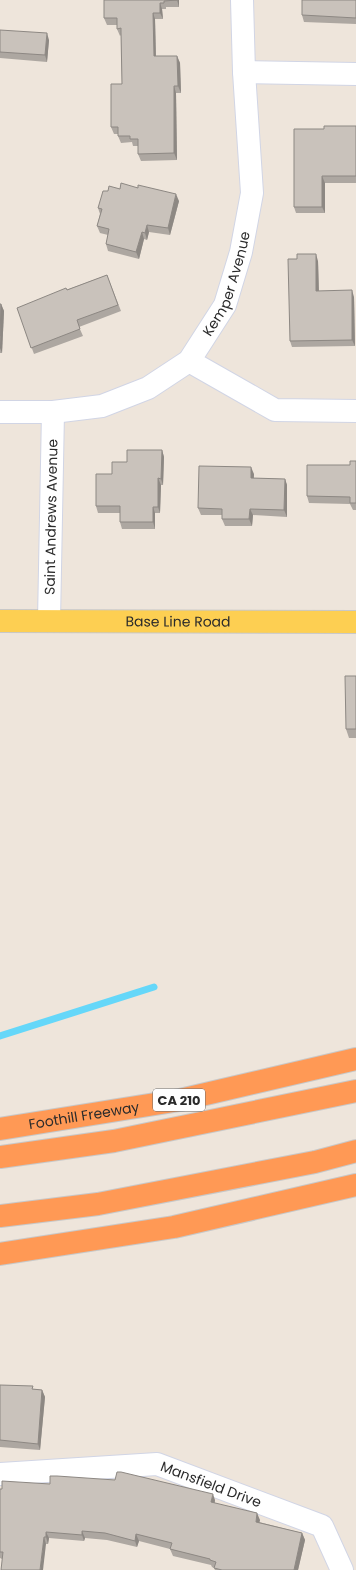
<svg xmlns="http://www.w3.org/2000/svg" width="356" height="1570" font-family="Poppins,sans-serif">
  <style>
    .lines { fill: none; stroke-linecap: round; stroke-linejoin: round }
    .stream { stroke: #65d7f9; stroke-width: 7 }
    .minor-casing { stroke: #d1d5e5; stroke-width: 24 }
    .major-casing { stroke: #c8c8c8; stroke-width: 24 }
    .highway-casing { stroke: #c8c8c8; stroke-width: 24 }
    .minor { stroke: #fff; stroke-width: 22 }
    .major { stroke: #fdcf52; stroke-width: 22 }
    .highway { stroke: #f95; stroke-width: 22 }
    .wall { fill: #ada7a1 }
    .shaded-wall { fill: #8d8883 }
    .building { fill: #c9c2bb; stroke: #8d8883 }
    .labels { text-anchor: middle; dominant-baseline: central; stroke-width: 3.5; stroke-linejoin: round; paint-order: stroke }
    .shield { fill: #fff; stroke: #6b6b6b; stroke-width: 1 }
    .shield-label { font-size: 13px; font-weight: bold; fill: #2b2b2b }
    .street-label { font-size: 14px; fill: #2b2b2b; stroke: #fff }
  </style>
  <rect width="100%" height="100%" fill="#eee5db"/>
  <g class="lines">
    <path class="stream" d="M0 1036 154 987"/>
    <defs>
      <g id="minor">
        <path d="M244 72 356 74"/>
        <path d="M189 361 275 410 356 411"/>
        <path id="s1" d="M0 412H53L102 406 148 388 189 361 225 305 241 252 252 193 244 72 242 0"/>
        <path id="s2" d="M49 621 53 412"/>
        <path id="s3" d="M0 1474 157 1464 322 1526 342 1570"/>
      </g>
      <g id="major">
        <path id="s4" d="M0 621 356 622"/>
      </g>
      <g id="highway">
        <path id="s5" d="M0 1129 180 1100 356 1059"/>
        <path d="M0 1157 114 1141 356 1091"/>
        <path d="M0 1216 98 1204 315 1162 356 1151"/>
        <path d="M0 1254 174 1227 356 1185"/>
      </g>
    </defs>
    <use href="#minor" class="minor-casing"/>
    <use href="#major" class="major-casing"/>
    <use href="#highway" class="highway-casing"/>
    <use href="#minor" class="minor"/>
    <use href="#major" class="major"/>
    <use href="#highway" class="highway"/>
  </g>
  <g class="wall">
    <path d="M104 0H179V7H166V9H162L163 19H155L156 56H177L180 63 181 93H176L177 160 141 161 138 154V146H133L132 142 121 143 118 136V134H114L111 127 122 84 121 35 120 36 117 29V25H107L104 18Z"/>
    <path d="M356 0V24L304 22 302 15Z"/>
    <path d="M0 30 49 40 47 62 0 58Z"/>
    <path d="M356 126V183H325V213H296L294 207 324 129Z"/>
    <path d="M120 189 179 201 170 235 149 232 147 240 144 239 139 259 108 251 106 244 108 235 100 233 97 226 100 214 98 208 108 191Z"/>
    <path d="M318 261 319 291 354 297 355 346 292 347 290 341Z"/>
    <path d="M107 275 121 311 79 327 83 336 34 354 17 308Z"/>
    <path d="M0 304H1L4 311 2 353H0Z"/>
    <path d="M162 450 164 457 163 485H161L160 513H155V529H122L120 522V513H98L96 506 112 474Z"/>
    <path d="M356 461V510H353L350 504 309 503 307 496Z"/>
    <path d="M254 474V478L285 479 287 485V517L253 515 252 526H225L222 519V515H201L198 508Z"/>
    <path d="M356 676V738H349L346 729Z"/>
    <path d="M0 1385 42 1390 45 1397 40 1450 0 1447Z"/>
    <path d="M0 1489 215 1500V1503L260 1520 259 1522 302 1533 305 1540 298 1570H215L214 1568 212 1567 211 1565 173 1556 170 1549 139 1541 137 1547 107 1540 85 1538 84 1541 49 1538 48 1544H46L2 1559 0 1558Z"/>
  </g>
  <g class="shaded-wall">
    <path d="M177 0H179V7Z"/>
    <path d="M160 3 162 9 163 19 160 13Z"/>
    <path d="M153 13 155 19 156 63 154 56Z"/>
    <path d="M47 33 49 40 47 62 45 55Z"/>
    <path d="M177 56 180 63 181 93 178 86Z"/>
    <path d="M174 86 176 93 177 160 174 153Z"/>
    <path d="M322 176 325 183V213L322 207Z"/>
    <path d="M176 194 179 201 170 235 168 228Z"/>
    <path d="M147 225 149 232 147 240 145 233Z"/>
    <path d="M142 232 144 239 139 259 136 252Z"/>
    <path d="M316 254 318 261 319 298 316 291Z"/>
    <path d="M352 290 354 297 355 346 352 340Z"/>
    <path d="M1 304 4 311 2 353 0 348Z"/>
    <path d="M162 450 164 457 163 485 161 479Z"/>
    <path d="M251 467 254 474 253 485 251 478Z"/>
    <path d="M158 478 161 485 160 513 158 507Z"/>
    <path d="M285 479 287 485V517L284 510Z"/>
    <path d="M153 507 155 513V529L153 522Z"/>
    <path d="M250 509 253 515 252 526 249 519Z"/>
    <path d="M42 1390 45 1397 40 1450 38 1444Z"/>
    <path d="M213 1494 215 1500 213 1509 211 1502Z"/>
    <path d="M257 1513 260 1520 258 1528 256 1522Z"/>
    <path d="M82 1531 85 1538 84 1541 82 1535Z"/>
    <path d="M46 1532 49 1538 48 1544 46 1537Z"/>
    <path d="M302 1533 305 1540 298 1570H294Z"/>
    <path d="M136 1534 139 1541 137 1547 135 1541Z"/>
    <path d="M44 1537 46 1544 43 1570H40Z"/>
  </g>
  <g class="building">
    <path d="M104 0H177L164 1V3H160V13H153L154 56H177L178 86H174V153L138 154V139H130V136H118V127H111V84H122L121 33V28L117 29V18H104Z"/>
    <path d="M302 0H356V18L302 15Z"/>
    <path d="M0 30 47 33 45 55 0 52Z"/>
    <path d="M324 126H356V176H322V207H294V129H324Z"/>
    <path d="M121 183 138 188V185L176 194 168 228 147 225 145 233 142 232 136 252 106 244 109 229 97 226 102 209 98 208 103 191H108L109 186 120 189Z"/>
    <path d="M297 254H316V291L352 290V340L290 341 288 259H297Z"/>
    <path d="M107 275 118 305 77 320 80 329 31 348 17 308 66 288 67 290Z"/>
    <path d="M0 304H1L0 336Z"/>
    <path d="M127 450H162L161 479 158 478V507H153V522H120V506H96V474H112V462H127Z"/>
    <path d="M350 461H356V503H350V497L307 496V465H350Z"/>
    <path d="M199 466 251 467V478L285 479 284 510 250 509 249 519H222V509L198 508Z"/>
    <path d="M345 676H356V729H346Z"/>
    <path d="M0 1385 33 1386 32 1389 42 1390 38 1444 0 1440Z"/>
    <path d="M117 1472H121L213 1494 211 1502 257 1513 256 1522 302 1533 294 1570H222L214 1568 216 1562 210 1560V1559L170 1549 172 1543 136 1534 135 1541 105 1533 82 1531V1535L46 1532V1537H44L40 1570H1L3 1552H0V1489H2V1481L50 1484V1476H57L115 1480Z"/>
  </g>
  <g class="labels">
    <rect class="shield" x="153" y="1089" width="52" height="22" rx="3"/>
    <g class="shield-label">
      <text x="179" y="1100">CA 210</text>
    </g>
    <g class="street-label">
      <text stroke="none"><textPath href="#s1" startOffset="288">Kemper Avenue</textPath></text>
      <text stroke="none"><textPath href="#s2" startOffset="104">Saint Andrews Avenue</textPath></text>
      <text stroke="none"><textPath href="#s4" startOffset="178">Base Line Road</textPath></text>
      <text stroke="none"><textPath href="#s5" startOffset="85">Foothill Freeway</textPath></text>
      <text stroke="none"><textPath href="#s3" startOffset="215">Mansfield Drive</textPath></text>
    </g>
  </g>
</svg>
